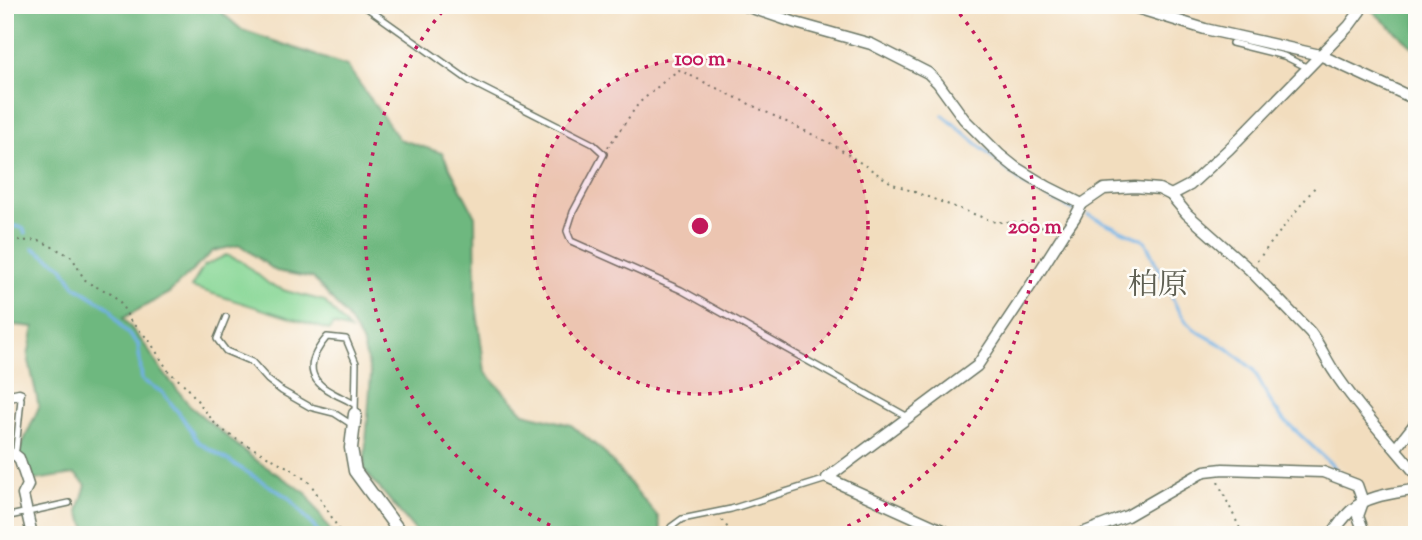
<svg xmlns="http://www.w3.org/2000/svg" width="1422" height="540" font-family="'Sorts Mill Goudy','Noto Serif JP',serif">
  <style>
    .green { fill: #88d796; stroke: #548a65; stroke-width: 2 }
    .forest { fill: #6eb87f; stroke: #467a5a; stroke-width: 2 }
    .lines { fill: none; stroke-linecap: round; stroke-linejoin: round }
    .stream { stroke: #6fb0e3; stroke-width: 3.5 }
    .service-casing { stroke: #697564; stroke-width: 8 }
    .minor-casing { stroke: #697564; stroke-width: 13 }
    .tertiary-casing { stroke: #697564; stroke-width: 15 }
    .path { stroke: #697564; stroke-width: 2; stroke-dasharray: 2 5; stroke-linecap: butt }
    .service { stroke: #fff; stroke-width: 5 }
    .minor { stroke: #fff; stroke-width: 10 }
    .tertiary { stroke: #fff; stroke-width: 12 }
    .ring { fill: none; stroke: #c2185b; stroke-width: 3.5; stroke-dasharray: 3.5 7 }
    .labels { text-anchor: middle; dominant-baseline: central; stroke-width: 5; stroke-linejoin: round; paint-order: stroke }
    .neighbourhood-label { font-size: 30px; fill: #5f6053; stroke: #fdfcf7 }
    .centre { fill: #c2185b; stroke: #fdfcf7; stroke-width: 3.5 }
    .ring-label { font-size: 21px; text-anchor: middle; font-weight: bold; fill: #c2185b; stroke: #fdfcf7; stroke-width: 5; stroke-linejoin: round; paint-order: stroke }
  </style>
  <rect width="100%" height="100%" fill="#fdfcf7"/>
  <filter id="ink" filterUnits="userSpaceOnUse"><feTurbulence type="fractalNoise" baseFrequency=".0143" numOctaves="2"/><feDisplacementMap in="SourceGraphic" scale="14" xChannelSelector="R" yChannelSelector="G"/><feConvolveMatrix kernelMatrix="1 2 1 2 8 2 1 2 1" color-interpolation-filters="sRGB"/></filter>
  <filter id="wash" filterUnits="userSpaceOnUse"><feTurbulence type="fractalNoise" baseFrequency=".00686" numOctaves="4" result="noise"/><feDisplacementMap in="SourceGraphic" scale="28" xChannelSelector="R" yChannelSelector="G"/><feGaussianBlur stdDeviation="1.57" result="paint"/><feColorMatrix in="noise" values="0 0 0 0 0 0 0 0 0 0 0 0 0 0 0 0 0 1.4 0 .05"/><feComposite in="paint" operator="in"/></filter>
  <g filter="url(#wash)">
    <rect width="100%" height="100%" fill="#f2ddbe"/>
    <path class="green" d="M226 255 241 261 269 284 286 291 324 301 350 330 333 325 329 330 191 287 204 266Z"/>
    <g class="forest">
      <path d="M5 5H213L242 30 347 66 399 139 442 153 475 216 476 304 485 372 524 413 571 425 603 451 658 517 662 535H419L364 470 371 375 362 342 347 317 313 278 276 271 240 245 213 251 169 293 123 318 145 345 159 367 191 407 254 459 306 493 333 535H90L78 511 86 485 75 474 29 481 18 454 39 407 28 356 34 327 5 324Z"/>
      <path d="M1366 5H1417V51Z"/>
    </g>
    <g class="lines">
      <g class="stream">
        <path d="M943 115 1025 185 1074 210"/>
        <path d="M1088 215 1145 241 1177 308 1187 323 1197 331 1227 348 1253 369 1272 404 1282 418 1328 461 1338 472"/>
        <path d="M5 224 23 228 25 233"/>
        <path d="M33 248 62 266 75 286 110 308 122 327 138 344 142 380 162 392 182 417 198 442 289 498 321 535"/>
      </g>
    </g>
  </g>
  <g filter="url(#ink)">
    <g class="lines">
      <defs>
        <g id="service">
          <path d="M363 5 471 82 593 144 604 154 573 212 567 231 571 241 681 290 908 417"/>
          <path d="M1232 43 1284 56 1308 68"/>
          <path d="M226 317 217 339 226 351 252 362 268 380 282 391 310 407 334 413 354 426"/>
          <path d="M5 383 8 397"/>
          <path d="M355 414 356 363 346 339 327 337C310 357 303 377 331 392 339 397 347 399 355 405"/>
          <path d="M14 454 16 449 21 399 19 395"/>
          <path d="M5 517 69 503"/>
          <path d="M669 535 671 527 682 519 731 509 827 479"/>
        </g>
        <g id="minor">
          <path d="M743 5 796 23 871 44 928 73 938 83 964 119 1000 155 1015 167 1048 187 1082 204"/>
          <path d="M1127 5 1205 29 1320 55 1417 100"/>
          <path d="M1171 195 1190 185 1229 149 1349 26 1360 11 1356 5"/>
          <path d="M5 397 19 394"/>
          <path d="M1396 448 1417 421"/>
          <path d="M5 457 14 454 19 458 28 485 23 495 32 535"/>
          <path d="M953 535 827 478 977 366 1033 282 1064 233 1075 217 1082 204 1104 189 1135 187 1159 189 1171 195 1187 214 1250 270 1310 332C1320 345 1326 360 1335 373 1359 410 1390 441 1417 475"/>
          <path d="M1077 535 1127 516 1205 471 1223 469 1323 472 1357 485 1363 502 1358 516 1365 535"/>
          <path d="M1331 535C1338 526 1344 516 1353 509 1367 495 1398 493 1417 489"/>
        </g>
        <path id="tertiary" d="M355 414 351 448 355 471 402 535"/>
      </defs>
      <use href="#service" class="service-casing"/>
      <use href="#minor" class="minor-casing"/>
      <use href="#tertiary" class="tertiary-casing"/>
      <g class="path">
        <path d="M608 147 639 103 669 77 679 70 832 144 893 184 995 222H1022L1052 230"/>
        <path d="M5 235 22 241 39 240 72 257 84 279 92 285 111 293 120 302 131 322 149 340 169 372 187 387 216 425 234 438 291 469 310 483 328 511 342 535"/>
        <path d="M1257 261 1315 187"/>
        <path d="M1218 482 1243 535"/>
        <path d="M722 520 733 535"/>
      </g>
      <use href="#service" class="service"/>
      <use href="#minor" class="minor"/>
      <use href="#tertiary" class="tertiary"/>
    </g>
  </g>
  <circle cx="700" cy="226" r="168" fill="#c2185b" fill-opacity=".12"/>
  <g class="ring">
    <circle cx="700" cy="226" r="168"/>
    <path d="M569 534A335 335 0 0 1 447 6M953 6A335 335 0 0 1 831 534"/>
  </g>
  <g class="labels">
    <g class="neighbourhood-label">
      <text x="1158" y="286">柏原</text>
    </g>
  </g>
  <circle cx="700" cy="226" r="10" class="centre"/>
  <g class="ring-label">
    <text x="700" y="65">100 m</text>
    <text x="1035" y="233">200 m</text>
  </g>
  <rect width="1422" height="540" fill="none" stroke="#fdfcf7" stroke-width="28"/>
</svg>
